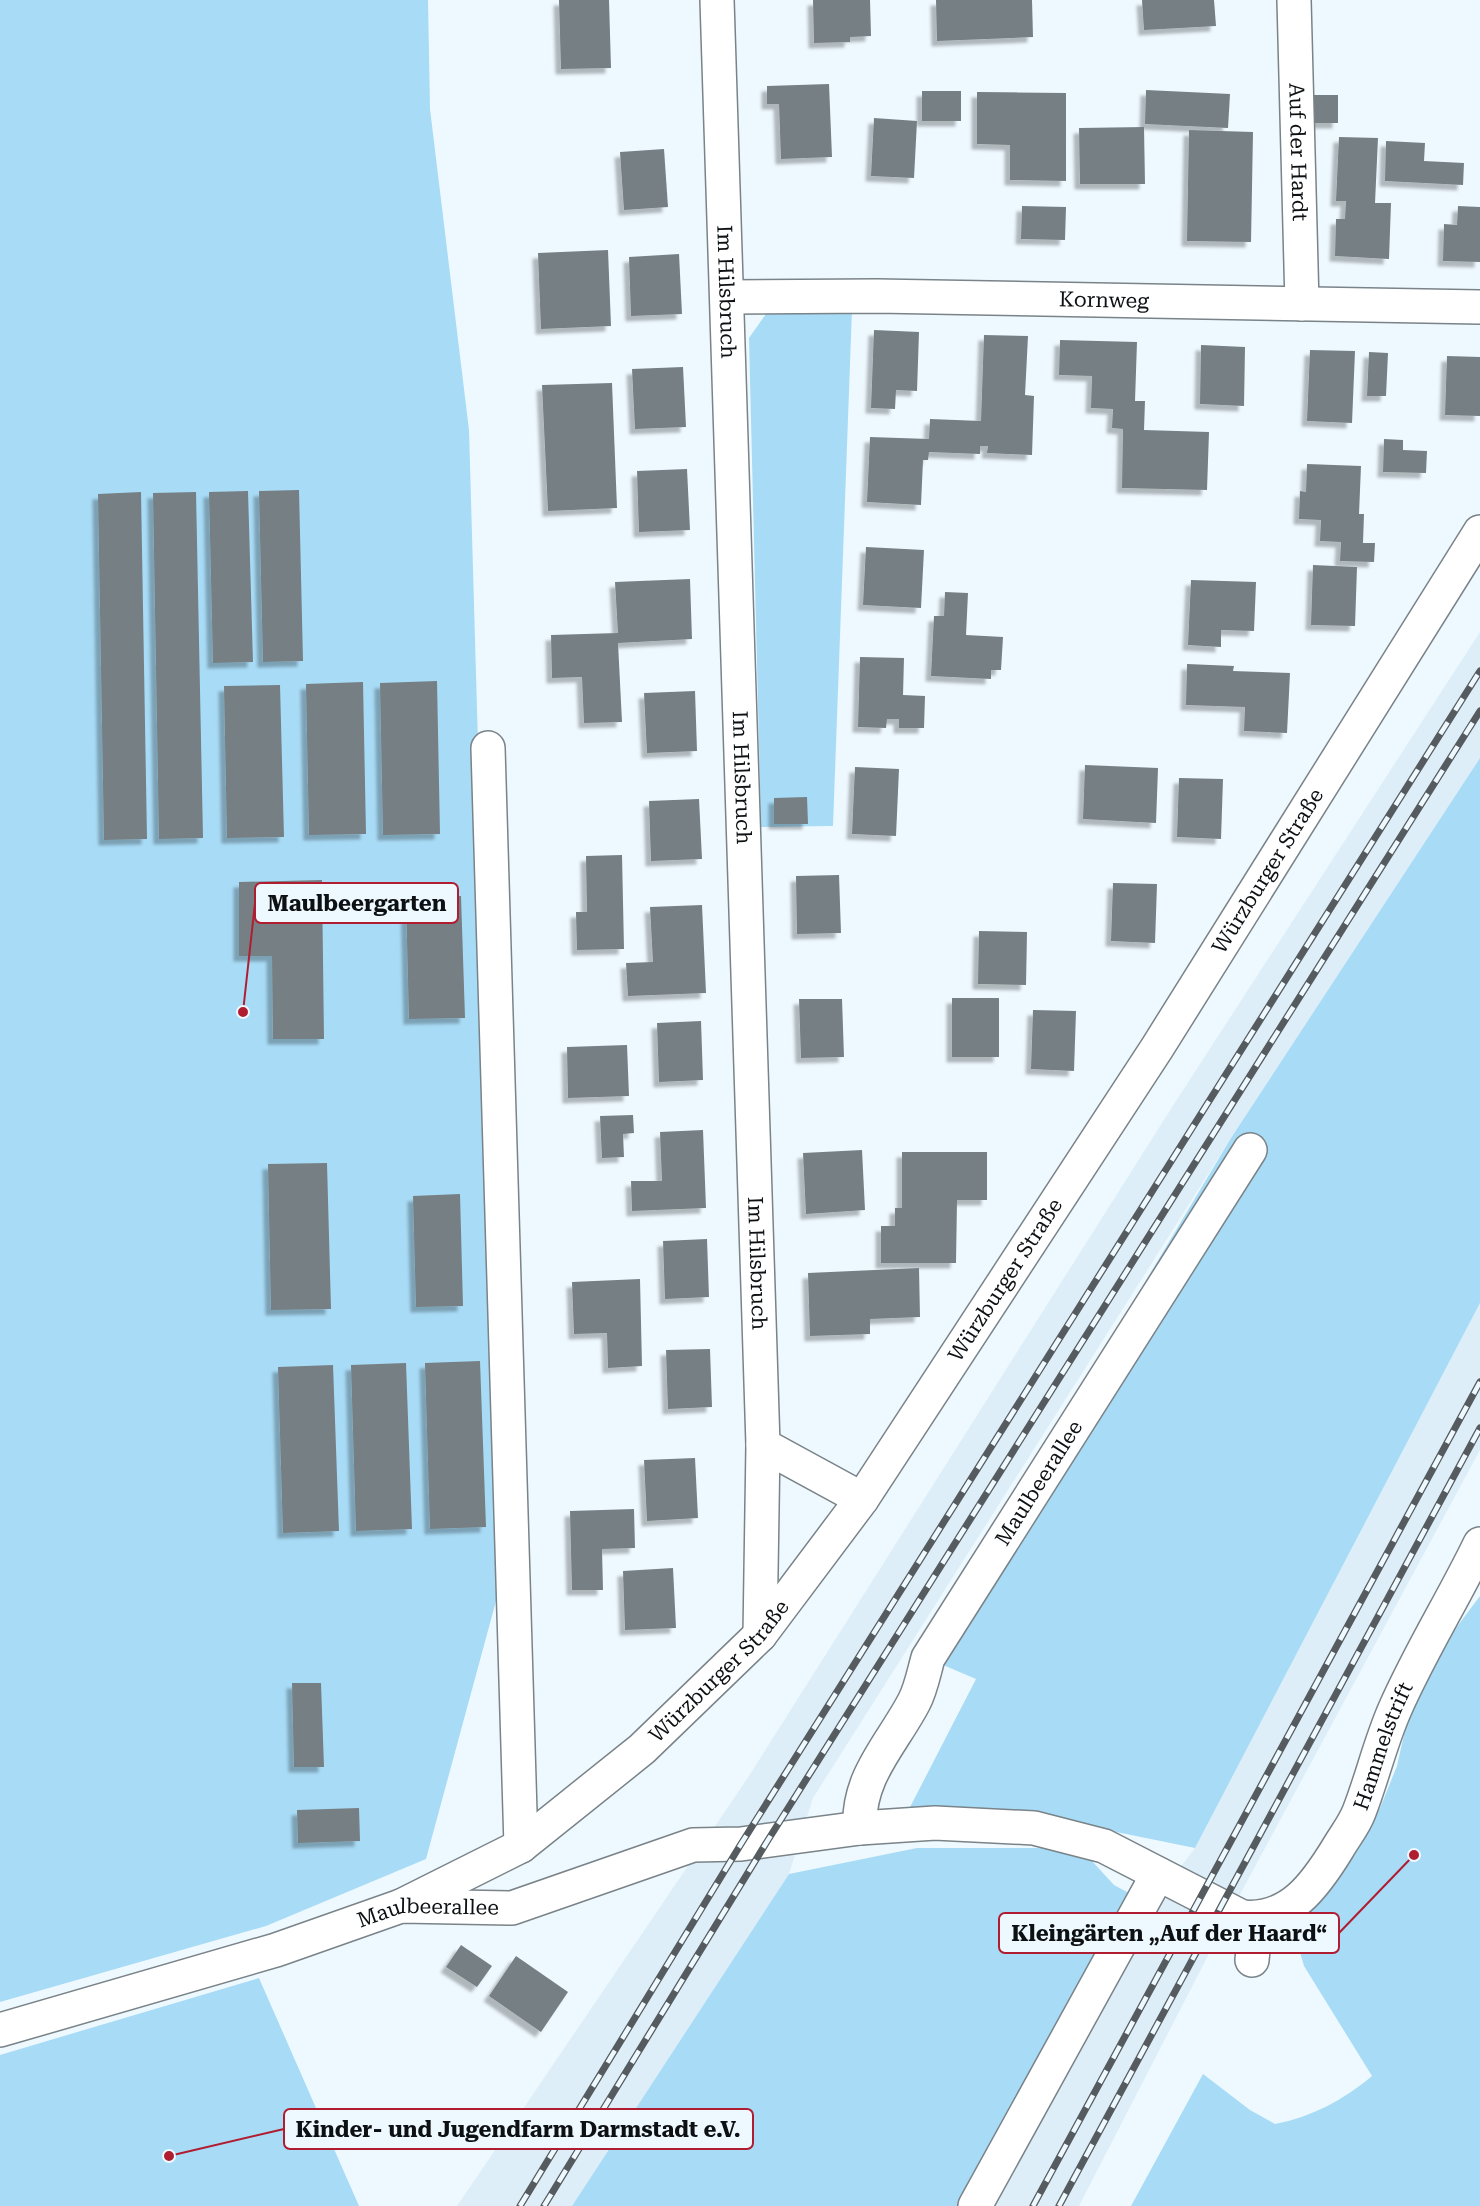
<svg xmlns="http://www.w3.org/2000/svg" width="1480" height="2206" font-family="'Roboto Serif',serif">
  <style>
    .built { fill: #ddeef8 }
    .green { fill: #a8dbf6 }
    .building { fill: #767f84; filter: url(#shadow) }
    .lines { fill: none; stroke-linecap: round; stroke-linejoin: round }
    .minor-casing { stroke: #798388; stroke-width: 36 }
    .minor { stroke: #fff; stroke-width: 33 }
    .rail-casing { stroke: #555b5e; stroke-width: 7 }
    .rail { stroke: #eef9ff; stroke-width: 4.5; stroke-dasharray: 14; stroke-linecap: butt }
    .labels { text-anchor: middle; dominant-baseline: central; stroke-width: 4.5; stroke-linejoin: round; paint-order: stroke }
    .street-label { font-size: 21px; fill: #0e1113; stroke: #eef9ff }
    .leader { fill: none; stroke: #b01d30; stroke-width: 2 }
    .callout-dot { fill: #b01d30; stroke: #eef9ff; stroke-width: 2 }
    .callout { fill: #eef9ff; stroke: #b01d30; stroke-width: 2 }
    .callout-label { font-size: 22px; text-anchor: middle; font-weight: bold; fill: #0e1113 }
  </style>
  <defs>
    <filter id="shadow"><feDropShadow dx="-5.5" dy="5.5" stdDeviation="1.5" flood-color="#0004"/></filter>
  </defs>
  <rect width="100%" height="100%" fill="#eef9ff"/>
  <g class="built">
    <path d="M1480 632V758L1231 1138 813 1798 789 1874 572 2206H457L747 1779 1174 1104Z"/>
    <path d="M1480 1303V1450L1231 1911 1079 2206H985L1155 1900 1195 1848Z"/>
  </g>
  <g class="green">
    <path d="M0 0H428L430 109 469 430 502 1579 426 1859 266 1926 0 2002Z"/>
    <path d="M852 310 833 826 761 827 749 338 768 311Z"/>
    <path d="M1480 758V1303L1195 1848 1072 1823 907 1813 976 1679 922 1656 1231 1138Z"/>
    <path d="M1480 1596V2206H1131L1203 2074 1250 2110 1275 2124C1312 2117 1343 2100 1372 2076L1304 1966 1293 1928 1317 1902 1380 1808 1397 1766 1410 1708 1438 1652Z"/>
    <path d="M917 1848H1055L1091 1860 1114 1885 1138 1898 966 2206H572L789 1874Z"/>
    <path d="M259 1978 359 2206H0V2055Z"/>
  </g>
  <g class="building">
    <path d="M559 0H609L611 68 561 69Z"/>
    <path d="M813 0H870L871 36 850 37V42L814 43Z"/>
    <path d="M936 0H1032L1033 37 937 41Z"/>
    <path d="M1142 0H1214L1216 26 1144 30Z"/>
    <path d="M829 84 832 157 781 159 779 104H767V86Z"/>
    <path d="M1146 90 1230 94 1228 128 1145 124Z"/>
    <rect x="922" y="91" width="39" height="30"/>
    <path d="M977 92 1066 93V181L1010 180V145L977 144Z"/>
    <rect x="1314" y="95" width="24" height="28"/>
    <path d="M874 118 917 121 914 178 871 176Z"/>
    <path d="M1144 127 1145 184H1080L1079 128Z"/>
    <path d="M1189 130 1253 132 1251 242 1187 241Z"/>
    <path d="M1339 137 1378 138 1375 203H1391L1389 259 1335 256 1336 219H1345L1346 201H1336Z"/>
    <path d="M1386 141 1425 143 1424 161 1464 163 1463 185 1385 181Z"/>
    <path d="M664 149 668 207 624 210 620 152Z"/>
    <path d="M1022 206 1066 207 1065 240 1021 239Z"/>
    <path d="M1458 206 1480 207V262L1443 261 1444 224 1457 225Z"/>
    <path d="M608 250 611 326 541 329 538 253Z"/>
    <path d="M679 254 682 314 631 316 629 257Z"/>
    <path d="M874 330 919 332 917 391 896 390 895 409 871 408Z"/>
    <path d="M984 335 1028 336 1025 395 1034 396 1032 455 987 453 988 446H980V454L929 452 928 460H923L921 505 867 502 870 437 929 439 930 419 981 421Z"/>
    <path d="M1060 340 1137 342 1135 401H1145L1144 430 1209 432 1207 490 1122 488 1123 429 1112 428 1113 409 1091 408 1092 376 1059 375Z"/>
    <path d="M1201 345 1245 347 1244 406 1200 404Z"/>
    <path d="M1310 350 1355 351 1352 423 1307 421Z"/>
    <path d="M1369 352 1388 353 1386 396H1367Z"/>
    <path d="M1447 356 1480 357V416L1445 415Z"/>
    <path d="M683 367 686 427 635 429 632 369Z"/>
    <path d="M612 383 617 508 548 511 542 385Z"/>
    <path d="M1384 439 1403 440V450L1427 451 1426 473 1383 472Z"/>
    <path d="M1307 464 1361 466 1359 514H1364L1363 543H1375L1374 562 1340 561 1341 542 1320 541 1321 520 1299 519 1300 491 1306 492Z"/>
    <path d="M687 469 690 530 639 532 637 471Z"/>
    <path d="M299 490 303 661 263 662 259 491Z"/>
    <path d="M248 491 253 662 213 663 209 492Z"/>
    <path d="M141 492 147 839 104 840 98 494Z"/>
    <path d="M196 492 203 838 159 839 153 493Z"/>
    <path d="M866 547 924 550 921 608 863 605Z"/>
    <path d="M1313 565 1357 567 1355 626 1311 625Z"/>
    <path d="M690 579 692 639 618 643 622 722 584 723 582 677 552 678 551 635 618 633 615 582Z"/>
    <path d="M1191 580 1256 582 1254 631 1221 630V647L1188 645Z"/>
    <path d="M945 592 968 593 966 635 1003 637 1001 670H991V679L931 676 934 616H944Z"/>
    <path d="M860 657 904 658 903 695 925 696 924 728H899V719H887L886 728 858 727Z"/>
    <path d="M1187 664 1234 666 1233 671 1290 673 1287 733 1244 731 1245 707 1186 705Z"/>
    <path d="M437 681 440 834 383 835 380 683Z"/>
    <path d="M363 682 366 834 309 835 306 684Z"/>
    <path d="M280 685 284 837 227 838 224 686Z"/>
    <path d="M695 691 697 751 647 753 644 693Z"/>
    <path d="M1085 765 1158 768 1156 823 1083 819Z"/>
    <path d="M855 767 899 769 896 836 852 834Z"/>
    <path d="M1179 778 1223 779 1221 839 1177 837Z"/>
    <path d="M807 797 808 824H774V798Z"/>
    <path d="M699 799 702 859 651 861 649 801Z"/>
    <path d="M622 855 624 949 577 950 576 912H587L586 856Z"/>
    <path d="M839 875 841 933 797 934 796 876Z"/>
    <path d="M322 880 324 1039H273L272 956H239V882Z"/>
    <path d="M1113 883 1157 884 1155 943 1111 941Z"/>
    <path d="M461 896 465 1018 409 1019 406 898Z"/>
    <path d="M702 905 706 993 628 996 626 963 653 962 650 907Z"/>
    <path d="M979 931 1027 932 1026 985 978 984Z"/>
    <rect x="952" y="998" width="47" height="59"/>
    <path d="M799 999H842L844 1057 801 1058Z"/>
    <path d="M1033 1010 1076 1011 1074 1071 1031 1069Z"/>
    <path d="M701 1021 703 1080 659 1082 657 1023Z"/>
    <path d="M627 1045 629 1096 568 1098 567 1047Z"/>
    <path d="M633 1115 634 1133 623 1134 624 1157 602 1158 600 1116Z"/>
    <path d="M703 1130 706 1208 632 1211 631 1181H662L660 1132Z"/>
    <path d="M862 1150 865 1210 806 1214 803 1153Z"/>
    <path d="M902 1152H987V1200H957L956 1263H881V1226H895V1208H902Z"/>
    <path d="M327 1163 331 1309 271 1310 268 1164Z"/>
    <path d="M460 1194 463 1306 416 1307 413 1196Z"/>
    <path d="M707 1239 709 1297 665 1299 663 1241Z"/>
    <path d="M919 1268 920 1317 870 1319V1334L810 1336 808 1273Z"/>
    <path d="M640 1279 642 1366 608 1368 607 1333 574 1334 572 1282Z"/>
    <path d="M710 1349 712 1407 668 1409 666 1350Z"/>
    <path d="M480 1361 486 1527 430 1529 425 1363Z"/>
    <path d="M406 1363 412 1529 356 1531 351 1365Z"/>
    <path d="M333 1365 339 1531 283 1533 278 1367Z"/>
    <path d="M695 1458 698 1518 647 1521 644 1460Z"/>
    <path d="M634 1509 635 1548 602 1549 603 1590H572L570 1511Z"/>
    <path d="M673 1568 676 1628 625 1630 623 1571Z"/>
    <path d="M292 1683H321L324 1767H294Z"/>
    <path d="M359 1808 360 1841 298 1843 297 1810Z"/>
    <path d="M461 1945 492 1966 477 1987 446 1967Z"/>
    <path d="M516 1956 568 1992 541 2032 489 1996Z"/>
  </g>
  <g class="lines">
    <defs>
      <g id="minor">
        <path id="s1" d="M717 0 763 1445 862 1499"/>
        <path id="s2" d="M1294 0 1302 304"/>
        <path id="s3" d="M728 297 877 296 1480 307"/>
        <path d="M488 748 521 1846"/>
        <path d="M760 1635 763 1445"/>
        <path id="s4" d="M860 1828C857 1777 892 1744 914 1702 921 1689 924 1672 928 1658L1250 1150"/>
        <path id="s5" d="M401 1906 521 1846 642 1749 760 1635 862 1499 1157 1048 1480 532"/>
        <path d="M1252 1960 1256 1918"/>
        <path id="s6" d="M0 2030 276 1950 401 1906 512 1908 693 1845 741 1844 860 1828 935 1823 1034 1828 1104 1846 1242 1917C1290 1922 1316 1884 1338 1848 1345 1836 1354 1825 1359 1812 1372 1779 1380 1743 1395 1709 1420 1652 1453 1600 1480 1544"/>
        <path d="M975 2206 1158 1874"/>
      </g>
    </defs>
    <use href="#minor" class="minor-casing"/>
    <use href="#minor" class="minor"/>
    <defs>
      <g id="rail">
        <path d="M520 2206 741 1844 1480 671"/>
        <path d="M544 2206 768 1840 1480 711"/>
        <path d="M1033 2206 1480 1382"/>
        <path d="M1059 2206 1480 1428"/>
      </g>
    </defs>
    <use href="#rail" class="rail-casing"/>
    <use href="#rail" class="rail"/>
  </g>
  <g class="labels">
    <g class="street-label">
      <text stroke="none"><textPath href="#s2" startOffset="152">Auf der Hardt</textPath></text>
      <text stroke="none"><textPath href="#s1" startOffset="292">Im Hilsbruch</textPath></text>
      <text stroke="none"><textPath href="#s3" startOffset="376">Kornweg</textPath></text>
      <text stroke="none"><textPath href="#s1" startOffset="778">Im Hilsbruch</textPath></text>
      <text stroke="none"><textPath href="#s5" startOffset="1371">Würzburger Straße</textPath></text>
      <text stroke="none"><textPath href="#s1" startOffset="1264">Im Hilsbruch</textPath></text>
      <text stroke="none"><textPath href="#s5" startOffset="885">Würzburger Straße</textPath></text>
      <text stroke="none"><textPath href="#s4" startOffset="393">Maulbeerallee</textPath></text>
      <text stroke="none"><textPath href="#s5" startOffset="399">Würzburger Straße</textPath></text>
      <text stroke="none"><textPath href="#s6" startOffset="1530">Hammelstrift</textPath></text>
      <text stroke="none"><textPath href="#s6" startOffset="446">Maulbeerallee</textPath></text>
    </g>
  </g>
  <path class="leader" d="M243 1012L255 903M1414 1855L1339 1933M169 2156L284 2129"/>
  <g class="callout-dot">
    <circle cx="243" cy="1012" r="6"/>
    <circle cx="1414" cy="1855" r="6"/>
    <circle cx="169" cy="2156" r="6"/>
  </g>
  <g class="callout">
    <rect x="255" y="883" width="203" height="40" rx="6"/>
    <rect x="999" y="1913" width="340" height="40" rx="6"/>
    <rect x="284" y="2109" width="469" height="40" rx="6"/>
  </g>
  <g class="callout-label">
    <text x="357" y="911">Maulbeergarten</text>
    <text x="1169" y="1941">Kleingärten „Auf der Haard“</text>
    <text x="518" y="2137">Kinder- und Jugendfarm Darmstadt e.V.</text>
  </g>
</svg>
